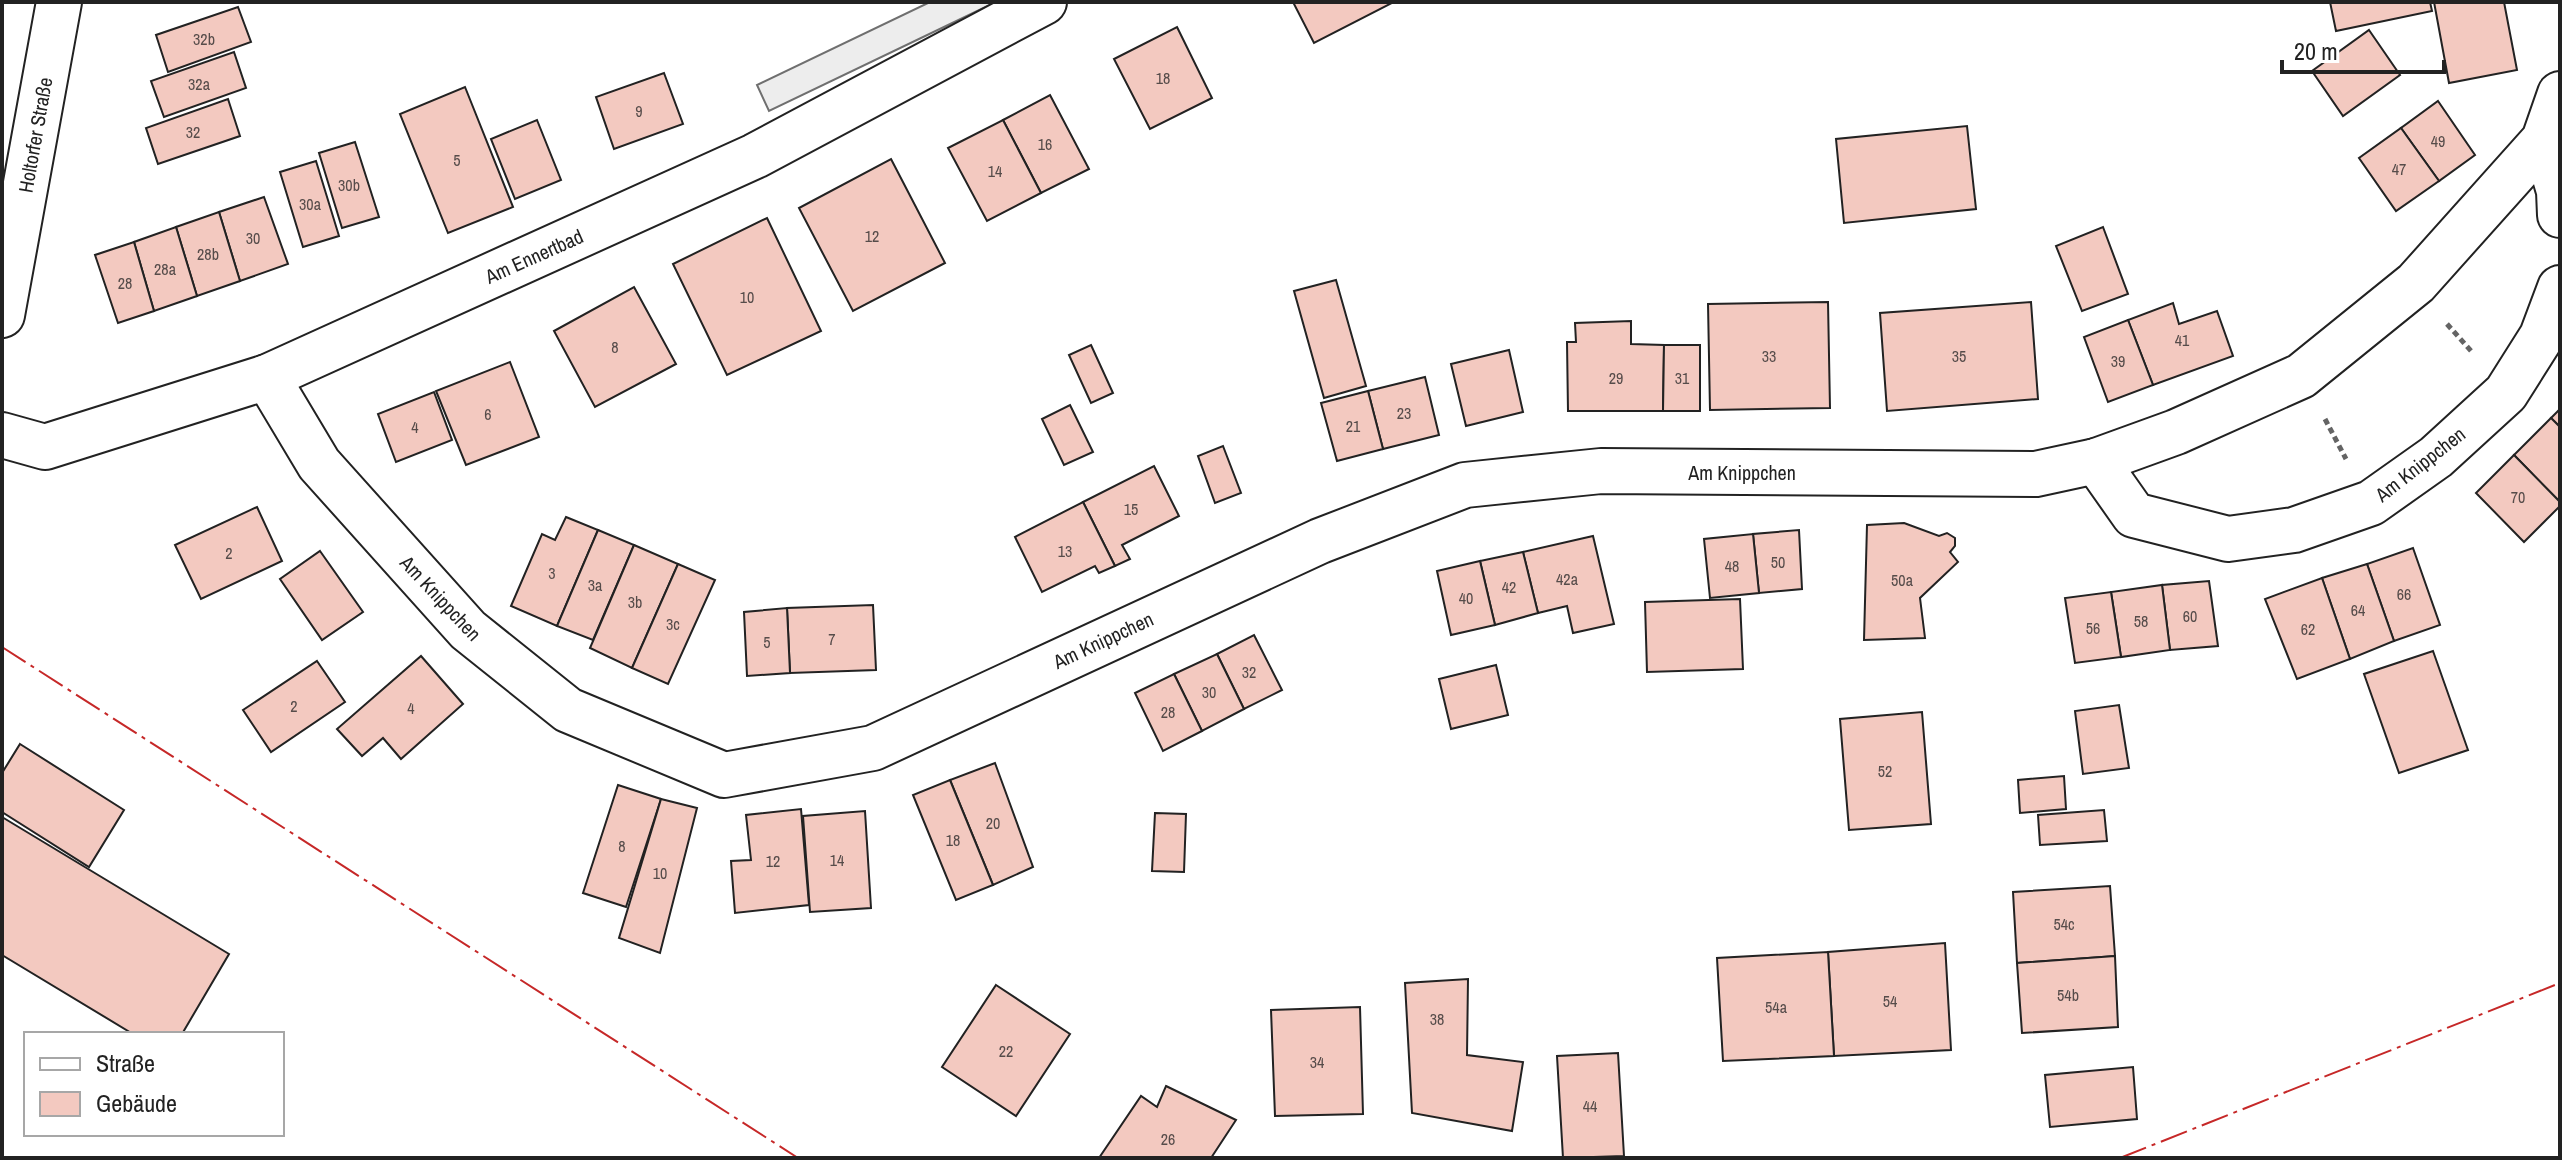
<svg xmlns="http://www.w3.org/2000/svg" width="2562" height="1160" font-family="'Archivo Narrow',sans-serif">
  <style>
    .parking { fill: #ededed; stroke: #6f6f6f; stroke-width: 2 }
    .building { fill: #f3c9c0; stroke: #222; stroke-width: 2 }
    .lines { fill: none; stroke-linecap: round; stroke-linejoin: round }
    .minor-casing { stroke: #222; stroke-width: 48 }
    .path { stroke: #646464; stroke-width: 5; stroke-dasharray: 6 4; stroke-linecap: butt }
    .minor { stroke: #fff; stroke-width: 44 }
    .power { stroke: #c62828; stroke-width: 2; stroke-dasharray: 28 6 4 6; stroke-linecap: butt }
    .labels { text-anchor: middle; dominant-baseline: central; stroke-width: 6; stroke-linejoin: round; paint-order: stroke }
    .number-label { font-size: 16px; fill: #564c4a }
    .street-label { font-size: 20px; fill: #222; stroke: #fff }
  </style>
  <rect width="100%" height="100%" fill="#fff"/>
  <path class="parking" d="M930 2H996L769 111 757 85Z"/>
  <g class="building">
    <path d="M1293 2H1392V3L1314 43Z"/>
    <path d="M2330 2H2430L2432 11 2336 31Z"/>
    <path d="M2434 2H2504L2517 70 2449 83Z"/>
    <path d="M238 7 251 42 168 72 156 35Z"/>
    <path d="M1177 27 1212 98 1150 129 1114 59Z"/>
    <path d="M2369 30 2400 75 2343 116 2312 71Z"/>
    <path d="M234 52 246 88 164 117 151 81Z"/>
    <path d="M664 73 683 124 614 149 596 97Z"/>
    <path d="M465 87 513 207 448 233 400 114Z"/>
    <path d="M1050 95 1089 169 1041 193 1003 120Z"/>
    <path d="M228 99 240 136 158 164 146 128Z"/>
    <path d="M2438 101 2475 155 2439 181 2401 128Z"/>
    <path d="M537 120 561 180 515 199 491 139Z"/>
    <path d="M1003 120 1041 193 987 221 948 148Z"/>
    <path d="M1967 126 1976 209 1844 223 1836 139Z"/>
    <path d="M2401 128 2439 181 2396 211 2359 158Z"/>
    <path d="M355 142 379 217 342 228 319 153Z"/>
    <path d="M891 159 945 263 853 311 799 208Z"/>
    <path d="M316 161 339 236 303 247 280 172Z"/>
    <path d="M264 197 288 264 240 281 219 212Z"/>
    <path d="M219 212 240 281 197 296 176 227Z"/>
    <path d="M767 218 821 331 727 375 673 264Z"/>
    <path d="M176 227 197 296 154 311 134 242Z"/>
    <path d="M2103 227 2128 294 2082 311 2056 246Z"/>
    <path d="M134 242 154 311 118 323 95 255Z"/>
    <path d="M1336 280 1366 386 1324 398 1294 291Z"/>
    <path d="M634 287 676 364 595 407 554 331Z"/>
    <path d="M1828 302 1830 408 1710 410 1708 304Z"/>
    <path d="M2031 302 2038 399 1887 411 1880 313Z"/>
    <path d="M2173 303 2179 324 2217 311 2233 356 2153 385 2128 320Z"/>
    <path d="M2128 320 2153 385 2108 402 2084 337Z"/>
    <path d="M1631 321V344L1664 345 1663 411H1568L1567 342H1576L1575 323Z"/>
    <path d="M1091 345 1113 393 1091 403 1069 355Z"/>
    <path d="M1664 345H1700V411H1663Z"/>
    <path d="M1509 350 1523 412 1466 426 1451 364Z"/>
    <path d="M510 362 539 437 466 465 436 391Z"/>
    <path d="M1425 377 1439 435 1383 449 1368 391Z"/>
    <path d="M1368 391 1383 449 1337 461 1321 403Z"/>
    <path d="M434 392 452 440 396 462 378 414Z"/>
    <path d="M1070 405 1093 452 1064 465 1042 419Z"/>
    <path d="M2560 409V427L2551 418Z"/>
    <path d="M2551 418 2560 427V502L2514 455Z"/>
    <path d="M1223 446 1241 493 1215 503 1198 456Z"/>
    <path d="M2514 455 2560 502V506L2524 542 2476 493Z"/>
    <path d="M1154 466 1179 516 1122 545 1130 559 1115 566 1083 502Z"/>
    <path d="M1083 502 1115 566 1099 573 1095 566 1042 592 1015 537Z"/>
    <path d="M257 507 282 561 201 599 175 545Z"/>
    <path d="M566 517 598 530 557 626 511 606 542 534 555 540Z"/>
    <path d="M1904 523 1939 536 1947 533 1955 538V546L1950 552 1958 562 1920 598 1925 638 1864 640 1867 525Z"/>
    <path d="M598 530 634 545 593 640 557 626Z"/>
    <path d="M1799 530 1802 589 1759 593 1753 534Z"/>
    <path d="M1753 534 1759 593 1710 598 1704 539Z"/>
    <path d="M1593 536 1614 624 1573 633 1567 606 1538 613 1523 552Z"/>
    <path d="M634 545 678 564 632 668 590 648Z"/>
    <path d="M2413 548 2440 625 2394 641 2367 564Z"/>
    <path d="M320 551 363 612 322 640 280 579Z"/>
    <path d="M1523 552 1538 613 1495 625 1480 561Z"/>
    <path d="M1480 561 1495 625 1451 635 1437 571Z"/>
    <path d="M678 564 715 580 668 684 632 668Z"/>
    <path d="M2367 564 2394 641 2350 659 2322 578Z"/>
    <path d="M2322 578 2350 659 2297 679 2265 599Z"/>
    <path d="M2209 581 2218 646 2170 650 2162 585Z"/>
    <path d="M2162 585 2170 650 2121 657 2111 592Z"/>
    <path d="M2111 592 2121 657 2075 663 2065 598Z"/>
    <path d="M1740 599 1743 669 1647 672 1645 602Z"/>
    <path d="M873 605 876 670 790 673 787 608Z"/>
    <path d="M787 608 790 673 747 676 744 612Z"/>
    <path d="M1254 635 1282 690 1244 709 1217 654Z"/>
    <path d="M2433 651 2468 750 2399 773 2364 674Z"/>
    <path d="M1217 654 1244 709 1202 731 1174 674Z"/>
    <path d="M421 656 463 704 401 759 383 738 362 756 337 729Z"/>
    <path d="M317 661 345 702 271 752 243 710Z"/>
    <path d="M1496 665 1508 715 1451 729 1439 679Z"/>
    <path d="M1174 674 1202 731 1163 751 1135 693Z"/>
    <path d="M2119 705 2129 768 2083 774 2075 711Z"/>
    <path d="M1922 712 1931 824 1849 830 1840 719Z"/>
    <path d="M20 744 124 810 89 867 2 812V773Z"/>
    <path d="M995 763 1033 867 993 885 950 780Z"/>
    <path d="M2064 776 2066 809 2020 813 2018 780Z"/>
    <path d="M950 780 993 885 956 900 913 795Z"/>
    <path d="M618 785 661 799 626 907 583 893Z"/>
    <path d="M661 799 697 808 660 953 619 938Z"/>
    <path d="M801 809 809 905 735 913 731 861 751 860 746 815Z"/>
    <path d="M2104 810 2107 841 2040 845 2038 815Z"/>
    <path d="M865 811 871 908 810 912 803 816Z"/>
    <path d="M1155 813 1186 814 1184 872 1152 871Z"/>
    <path d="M2 817 229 954 182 1034H133L2 955Z"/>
    <path d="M2110 886 2115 956 2017 963 2013 892Z"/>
    <path d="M1945 943 1951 1050 1834 1056 1828 952Z"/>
    <path d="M1828 952 1834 1056 1723 1061 1717 958Z"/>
    <path d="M2115 956 2118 1027 2022 1033 2017 963Z"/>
    <path d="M1468 979 1467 1055 1523 1062 1512 1131 1412 1113 1405 983Z"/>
    <path d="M996 985 1070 1034 1016 1116 942 1067Z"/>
    <path d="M1360 1007 1363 1114 1275 1116 1271 1010Z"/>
    <path d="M1618 1053 1624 1156 1563 1158 1557 1056Z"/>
    <path d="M2133 1067 2137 1119 2050 1127 2045 1075Z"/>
    <path d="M1166 1086 1236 1120 1211 1158H1099L1141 1096 1157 1107Z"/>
  </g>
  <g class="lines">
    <defs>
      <g id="minor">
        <path d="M2544 140 2559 191 2560 215"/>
        <path d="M2 315 59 2"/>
        <path d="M267 377 319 464 468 630 568 710 724 775 873 748 1320 541 1465 485 1601 471 2036 474 2096 461 2176 432 2301 376 2416 283 2544 140 2560 94"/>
        <path d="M2 435 45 447 267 377 755 156 1044 2"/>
        <path d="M2096 461 2134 515 2228 539 2294 530 2371 503 2436 457 2506 393 2542 336 2560 288"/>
      </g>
    </defs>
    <use href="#minor" class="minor-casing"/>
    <g class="path">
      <path d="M2447 324 2472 352"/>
      <path d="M2325 419 2346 459"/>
    </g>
    <use href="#minor" class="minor"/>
    <g class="power">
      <path d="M2 647 798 1158"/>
      <path d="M2120 1158 2560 983"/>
    </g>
  </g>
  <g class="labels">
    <g class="number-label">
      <text x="204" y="39">32b</text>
      <text x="1163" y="78">18</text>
      <text x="199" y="84">32a</text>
      <text x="639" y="111">9</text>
      <text x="193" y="132">32</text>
      <text x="2438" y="141">49</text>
      <text x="1045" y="144">16</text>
      <text x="457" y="160">5</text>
      <text x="2399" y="169">47</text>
      <text x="995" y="171">14</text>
      <text x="349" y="185">30b</text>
      <text x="310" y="204">30a</text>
      <text x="872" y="236">12</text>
      <text x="253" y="238">30</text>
      <text x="208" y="254">28b</text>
      <text x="165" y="269">28a</text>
      <text x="125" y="283">28</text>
      <text x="747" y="297">10</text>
      <text x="2182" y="340">41</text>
      <text x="615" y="347">8</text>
      <text x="1769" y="356">33</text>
      <text x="1959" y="356">35</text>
      <text x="2118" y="361">39</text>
      <text x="1616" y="378">29</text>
      <text x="1682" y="378">31</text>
      <text x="1404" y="413">23</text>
      <text x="488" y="414">6</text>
      <text x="1353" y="426">21</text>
      <text x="415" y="427">4</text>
      <text x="2518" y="497">70</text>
      <text x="1131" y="509">15</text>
      <text x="1065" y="551">13</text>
      <text x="229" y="553">2</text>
      <text x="1778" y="562">50</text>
      <text x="1732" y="566">48</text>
      <text x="552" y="573">3</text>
      <text x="1567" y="579">42a</text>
      <text x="1902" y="580">50a</text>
      <text x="595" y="585">3a</text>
      <text x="1509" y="587">42</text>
      <text x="2404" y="594">66</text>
      <text x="1466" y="598">40</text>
      <text x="635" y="602">3b</text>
      <text x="2358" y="610">64</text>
      <text x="2190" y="616">60</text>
      <text x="2141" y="621">58</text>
      <text x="673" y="624">3c</text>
      <text x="2093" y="628">56</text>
      <text x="2308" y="629">62</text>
      <text x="832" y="639">7</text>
      <text x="767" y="642">5</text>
      <text x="1249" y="672">32</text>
      <text x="1209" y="692">30</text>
      <text x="294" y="706">2</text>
      <text x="411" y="708">4</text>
      <text x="1168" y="712">28</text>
      <text x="1885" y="771">52</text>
      <text x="993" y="823">20</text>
      <text x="953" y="840">18</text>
      <text x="622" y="846">8</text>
      <text x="837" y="860">14</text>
      <text x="773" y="861">12</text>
      <text x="660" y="873">10</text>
      <text x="2064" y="924">54c</text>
      <text x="2068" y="995">54b</text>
      <text x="1890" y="1001">54</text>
      <text x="1776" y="1007">54a</text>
      <text x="1437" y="1019">38</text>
      <text x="1006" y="1051">22</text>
      <text x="1317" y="1062">34</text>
      <text x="1590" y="1106">44</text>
      <text x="1168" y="1139">26</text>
    </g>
    <g class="street-label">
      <text transform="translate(35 135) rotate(-80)">Holtorfer Straße</text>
      <text transform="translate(534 256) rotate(-24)">Am Ennertbad</text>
      <text transform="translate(2420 464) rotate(-38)">Am Knippchen</text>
      <text x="1742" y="472">Am Knippchen</text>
      <text transform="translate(441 598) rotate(47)">Am Knippchen</text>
      <text transform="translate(1103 640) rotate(-25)">Am Knippchen</text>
    </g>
  </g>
  <rect width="2562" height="1160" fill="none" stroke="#222222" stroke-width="8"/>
  <rect x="24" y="1032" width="260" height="104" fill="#ffffff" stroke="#a7a7a7" stroke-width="2"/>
  <rect x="40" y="1058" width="40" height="12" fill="#ffffff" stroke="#a7a7a7" stroke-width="2"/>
  <text x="96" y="1072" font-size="24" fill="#222222">Straße</text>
  <rect x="40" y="1092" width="40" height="24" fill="#f3c9c0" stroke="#a7a7a7" stroke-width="2"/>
  <text x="96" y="1112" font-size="24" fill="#222222">Gebäude</text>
  <path d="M2282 60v12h162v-12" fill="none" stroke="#222222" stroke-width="4"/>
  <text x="2294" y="60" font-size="24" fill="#222222" stroke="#ffffff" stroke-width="6" paint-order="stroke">20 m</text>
</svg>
